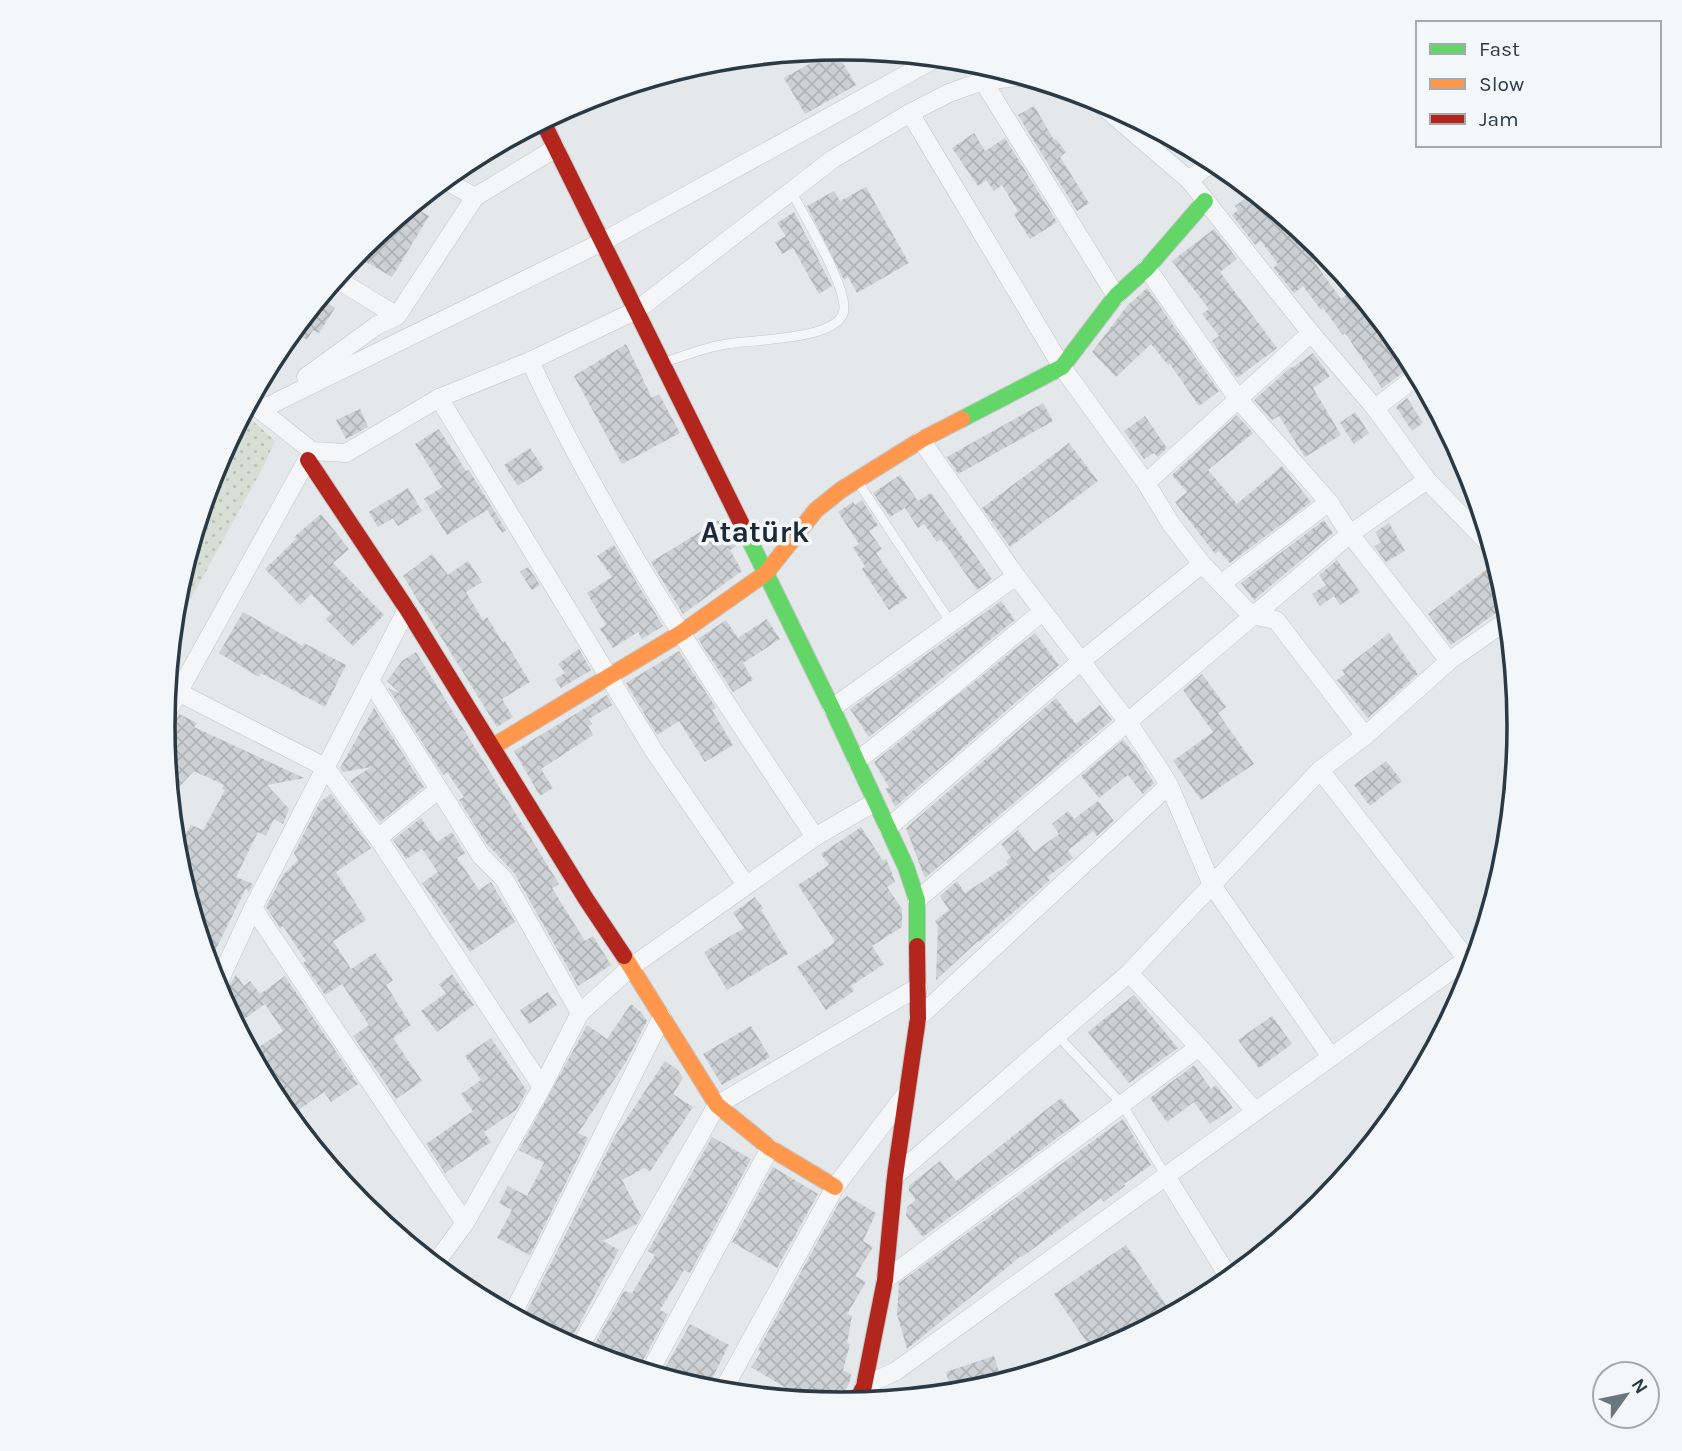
<svg xmlns="http://www.w3.org/2000/svg" width="1682" height="1451" font-family="Karla,sans-serif">
  <style>
    .park { fill: url(#park-dots) }
    .building { fill: url(#building-cross-hatch) }
    .lines { fill: none; stroke-linecap: round; stroke-linejoin: round }
    .lane-casing { stroke: #c3c6c8; stroke-width: 10 }
    .street-casing { stroke: #c3c6c8; stroke-width: 19 }
    .fast-casing { stroke: #c3c6c8; stroke-width: 18 }
    .slow-casing { stroke: #c3c6c8; stroke-width: 18 }
    .jam-casing { stroke: #c3c6c8; stroke-width: 18 }
    .lane { stroke: #f5f6f7; stroke-width: 9 }
    .street { stroke: #f5f6f7; stroke-width: 18 }
    .fast { stroke: #63d668; stroke-width: 16 }
    .slow { stroke: #ff974d; stroke-width: 16 }
    .jam { stroke: #b3261e; stroke-width: 16 }
    .labels { text-anchor: middle; dominant-baseline: central; stroke-width: 7; stroke-linejoin: round; paint-order: stroke }
    .district-label { font-size: 30px; font-weight: bold; fill: #1c2a37; stroke: #f4f7f9 }
    .rim { fill: none; stroke: #293a46; stroke-width: 3.5 }
  </style>
  <defs>
    <pattern id="park-dots" width="8" height="8" patternUnits="userSpaceOnUse" patternTransform="scale(1.75)"><rect width="8" height="8" fill="#d7dfd5"/><path d="M2 2h.1M6 6h.1" fill="none" stroke="#b9c0b8" stroke-width="1.8" stroke-linecap="round"/></pattern>
    <pattern id="building-cross-hatch" width="8" height="8" patternUnits="userSpaceOnUse" patternTransform="scale(1.75)"><rect width="8" height="8" fill="#ced1d3"/><path d="M0 0l8 8M0 8l8-8" fill="none" stroke="#b1b4b6"/></pattern>
  </defs>
  <rect width="100%" height="100%" fill="#e5e8ea"/>
  <path class="park" d="M244 413 275 441 263 467 172 633 176 593 215 466Z"/>
  <g class="building">
    <path d="M834 48 856 85 805 114 784 78 818 59 812 50Z"/>
    <path d="M1034 106 1054 140 1056 139 1066 152 1060 157 1089 203 1077 211 1018 115Z"/>
    <path d="M974 133 985 151 1005 138 1057 222 1030 239 1014 214 1018 211 1002 185 994 191 986 180 978 186 952 148Z"/>
    <path d="M866 187 909 263 857 293 848 277 844 280 807 206 834 191 840 201Z"/>
    <path d="M1254 192 1263 198 1279 220 1284 216 1321 246 1327 254 1315 263 1341 299 1355 288 1405 349 1414 365 1382 388 1345 333 1343 335 1323 308 1321 310 1303 286 1294 293 1273 268 1278 264 1261 241 1255 245 1232 215 1238 210 1235 206Z"/>
    <path d="M411 205 429 216 392 277 354 255 362 246Z"/>
    <path d="M794 212 832 286 819 294 793 248 782 254 775 242 786 236 777 223Z"/>
    <path d="M1214 229 1237 259 1220 272 1277 348 1237 378 1212 341 1219 336 1202 314 1209 309 1172 261Z"/>
    <path d="M1147 288 1219 391 1199 406 1170 364 1168 365 1151 344 1116 377 1092 352 1127 306Z"/>
    <path d="M319 298 335 308 319 333 313 330 307 340 292 330Z"/>
    <path d="M626 344 652 398 659 394 680 433 622 464 574 376Z"/>
    <path d="M1313 353 1330 376 1313 388 1341 435 1305 457 1279 416 1272 420 1254 400 1291 367 1292 368Z"/>
    <path d="M1407 398 1423 423 1412 431 1396 407Z"/>
    <path d="M1043 403 1053 421 958 474 947 457Z"/>
    <path d="M360 409 368 427 346 439 336 420Z"/>
    <path d="M1355 412 1369 433 1354 444 1340 423Z"/>
    <path d="M1237 415 1253 433 1208 470 1237 504 1282 466 1311 502 1230 563 1219 551 1215 554 1175 502 1187 492 1172 475Z"/>
    <path d="M1145 416 1167 448 1158 457 1154 453 1144 459 1124 431Z"/>
    <path d="M439 429 466 471 469 470 506 530 502 533 487 510 447 535 424 499 442 487 415 444Z"/>
    <path d="M1069 443 1098 481 1010 547 982 508Z"/>
    <path d="M530 448 544 469 518 486 504 465Z"/>
    <path d="M900 475 918 501 931 493 992 579 977 590 941 539 937 542 924 524 918 528 905 508 890 517 873 493Z"/>
    <path d="M408 488 422 511 398 526 393 518 378 527 369 512Z"/>
    <path d="M862 500 878 525 869 531 882 549 876 553 907 598 889 610 862 569 865 566 853 548 859 544 838 512 853 502 855 505Z"/>
    <path d="M321 514 349 549 333 563 384 615 353 646 326 619 331 614 311 594 300 605 265 569 296 539 294 537Z"/>
    <path d="M721 519 736 546 730 550 742 571 683 614 651 562Z"/>
    <path d="M1324 520 1333 533 1254 600 1241 583Z"/>
    <path d="M1389 523 1405 551 1386 562 1374 546 1381 542 1375 532Z"/>
    <path d="M614 545 663 626 642 639 638 632 613 648 600 629 606 625 587 593 612 577 597 556Z"/>
    <path d="M432 554 448 575 468 561 482 582 466 592 483 620 487 617 503 643 505 641 530 682 502 699 513 717 497 727 403 576Z"/>
    <path d="M1337 560 1360 592 1340 605 1334 596 1320 606 1312 594 1326 585 1319 575Z"/>
    <path d="M528 567 540 585 532 590 520 572Z"/>
    <path d="M1487 569 1506 595 1507 605 1451 645 1428 614Z"/>
    <path d="M1001 601 1015 620 869 737 850 709Z"/>
    <path d="M243 612 303 646 304 643 346 665 325 707 261 673 259 677 219 653Z"/>
    <path d="M767 619 780 639 743 663 753 680 733 692 698 639 726 620 738 638Z"/>
    <path d="M1035 633 1059 665 895 807 886 789 889 787 874 762Z"/>
    <path d="M1389 633 1418 674 1368 718 1337 680 1345 674 1342 670Z"/>
    <path d="M579 649 591 670 561 688 555 679 565 673 558 664Z"/>
    <path d="M679 651 716 708 712 710 733 745 705 762 679 721 657 735 626 683Z"/>
    <path d="M416 652 559 884 552 888 585 941 593 936 611 965 578 986 514 873 486 843 459 800 464 797 447 772 443 775 388 688 401 694 387 681 402 661Z"/>
    <path d="M1202 674 1226 707 1218 713 1254 764 1201 800 1173 761 1213 732 1183 690Z"/>
    <path d="M607 695 612 705 589 719 592 724 588 726 593 735 541 769 553 788 540 796 514 751Z"/>
    <path d="M1056 698 1076 724 1100 705 1112 720 925 878 906 828Z"/>
    <path d="M374 708 424 787 380 822 350 781 371 767 343 772 340 768Z"/>
    <path d="M179 714 197 723 194 727 304 778 267 785 289 809 283 824 274 819 266 836 258 832 236 877 253 884 249 892 246 888 208 965 176 857 173 830 184 837 191 825 203 830 225 790 222 789 224 785 194 771 180 786 168 777 165 746Z"/>
    <path d="M1123 740 1137 756 1154 783 1143 794 1128 775 1099 798 1081 776Z"/>
    <path d="M1386 761 1402 781 1370 806 1354 785Z"/>
    <path d="M331 794 371 848 336 872 366 920 333 941 351 969 375 953 393 980 386 985 411 1025 393 1038 422 1081 396 1099 353 1036 369 1025 342 984 325 995 303 963 306 961 283 926 280 928 266 907 283 875 298 860 294 853 320 802Z"/>
    <path d="M1098 801 1114 821 1097 836 1093 831 1068 850 1073 858 1047 877 1050 880 1032 896 979 942 978 941 936 980 938 925 935 921 949 910 940 896 957 881 965 893 1008 865 1006 861 1011 857 1001 844 1018 830 1034 852 1059 834 1052 824 1068 811 1074 819Z"/>
    <path d="M421 818 437 842 452 832 465 853 457 858 479 890 491 882 515 922 470 952 422 883 438 872 422 849 406 859 393 840Z"/>
    <path d="M861 827 883 861 886 859 892 873 895 882 887 887 902 909V927L872 946 884 964 851 986 854 991 826 1010 797 967 834 943V940L798 885 829 865 821 854Z"/>
    <path d="M755 897 763 908 761 910 788 954 727 990 704 952 744 928 733 913Z"/>
    <path d="M452 974 474 1005 437 1032 421 1011 446 993 439 984Z"/>
    <path d="M236 975 244 986 250 981 260 994 285 976 358 1084 331 1102 324 1092 289 1117 277 1102 255 1061 258 1059 253 1051 283 1031 265 1004 236 1025 221 998Z"/>
    <path d="M548 992 557 1005 529 1024 520 1010Z"/>
    <path d="M1134 995 1178 1048 1129 1083 1088 1032Z"/>
    <path d="M631 1004 641 1012 647 1021 626 1062 578 1133 588 1138 530 1255 497 1238 512 1210 499 1203 508 1186 527 1196 544 1163 519 1150 587 1025 607 1039Z"/>
    <path d="M1272 1016 1292 1044 1259 1068 1238 1040Z"/>
    <path d="M751 1026 770 1057 722 1085 703 1054Z"/>
    <path d="M491 1038 527 1091 516 1110 484 1132 491 1142 445 1173 426 1144 473 1111 461 1094 481 1080 465 1056Z"/>
    <path d="M665 1061 678 1070 683 1078 673 1094 693 1107 650 1171 644 1168 622 1180 641 1216 637 1224 603 1241 619 1250 568 1345 546 1333 549 1327 526 1313 615 1136Z"/>
    <path d="M1194 1065 1211 1089 1216 1085 1233 1108 1210 1124 1194 1102 1167 1122 1150 1098Z"/>
    <path d="M1061 1098 1080 1121 923 1237 906 1216 907 1207 916 1200 909 1191V1186L940 1161 956 1181Z"/>
    <path d="M1123 1119 1151 1165 1124 1184 1125 1186 1104 1202 1101 1198 1022 1257 1021 1256 907 1349 897 1314 899 1283Z"/>
    <path d="M712 1137 751 1159 690 1273 684 1270 660 1310 668 1314 641 1364 637 1369 589 1354 624 1291 632 1293 655 1255 648 1251Z"/>
    <path d="M773 1167 818 1194 777 1268 732 1242Z"/>
    <path d="M847 1196 876 1213 863 1241 873 1247 855 1276 866 1282 847 1314 852 1316 847 1343 850 1344 843 1370 851 1374 850 1381 839 1404 787 1398 791 1391 751 1367 761 1352 758 1350 840 1201Z"/>
    <path d="M1126 1245 1172 1314 1095 1354 1054 1294Z"/>
    <path d="M690 1324 729 1345 706 1390 661 1375Z"/>
    <path d="M994 1356 1002 1382 973 1391 952 1393 946 1372Z"/>
  </g>
  <g class="lines">
    <defs>
      <g id="lane">
        <path d="M665 362C686 355 706 347 727 344 751 339 844 341 844 308 845 284 804 215 791 191"/>
        <path d="M858 482 951 623"/>
        <path d="M1057 1035 1122 1104 1166 1176"/>
      </g>
      <g id="street">
        <path d="M983 81 1116 296"/>
        <path d="M1091 96 1189 180 1311 333 1375 408 1427 480 1493 548"/>
        <path d="M910 113 1062 367 1146 483 1171 524 1202 564 1251 615 1276 620 1365 736"/>
        <path d="M443 179 475 197"/>
        <path d="M1189 180 1215 160"/>
        <path d="M1147 268 1238 399 1329 502 1350 534 1449 661"/>
        <path d="M335 278 397 316"/>
        <path d="M530 361C608 529 712 683 815 837"/>
        <path d="M306 377 376 326 397 316 475 197 556 148"/>
        <path d="M439 398 654 751 746 885"/>
        <path d="M249 401 312 451 346 453 439 398 530 361 637 310 833 159 910 113 949 93 983 81 1026 76"/>
        <path d="M1375 408 1419 375"/>
        <path d="M260 410 602 242 938 57"/>
        <path d="M921 440 1016 576 1127 721 1158 767 1169 785 1212 885 1331 1057"/>
        <path d="M1146 483 1311 333"/>
        <path d="M1221 584 1329 502"/>
        <path d="M370 680 481 856 504 879 580 1013"/>
        <path d="M180 693 325 767 378 838 542 1087"/>
        <path d="M832 708 1016 576"/>
        <path d="M163 720 312 451"/>
        <path d="M857 761 950 688 1042 612"/>
        <path d="M1320 770 1467 959 1472 971"/>
        <path d="M888 828 1080 662 1202 564"/>
        <path d="M378 838 438 790"/>
        <path d="M917 900 1350 534 1427 480"/>
        <path d="M253 908 465 1223"/>
        <path d="M1129 973 1199 1047 1255 1111"/>
        <path d="M216 988 253 908 407 609"/>
        <path d="M918 1018 1169 785"/>
        <path d="M895 1176 1129 973 1320 770 1365 736 1449 661 1509 619"/>
        <path d="M1166 1176 1230 1279"/>
        <path d="M434 1265 465 1223 542 1087 580 1013 631 967 815 837 875 802"/>
        <path d="M885 1280 1199 1047"/>
        <path d="M512 1315 662 1017"/>
        <path d="M578 1350 717 1105 918 987"/>
        <path d="M649 1373 770 1148"/>
        <path d="M864 1386 896 1371 1467 959"/>
        <path d="M722 1392 835 1187 905 1095"/>
      </g>
      <g id="fast">
        <path d="M962 419 1062 367 1116 296 1147 268 1205 201"/>
        <path d="M747 535 832 708 906 867 917 900V946"/>
      </g>
      <g id="slow">
        <path d="M492 747 681 633 766 573 816 510 841 490 921 440 962 419"/>
        <path d="M624 956 717 1105 770 1148 835 1187"/>
      </g>
      <g id="jam">
        <path d="M542 120 747 535"/>
        <path d="M308 460 407 609 586 899 624 956"/>
        <path d="M856 1402 864 1386 885 1280 895 1176 918 1018 917 946"/>
      </g>
    </defs>
    <use href="#lane" class="lane-casing"/>
    <use href="#street" class="street-casing"/>
    <use href="#fast" class="fast-casing"/>
    <use href="#slow" class="slow-casing"/>
    <use href="#jam" class="jam-casing"/>
    <use href="#lane" class="lane"/>
    <use href="#street" class="street"/>
    <use href="#fast" class="fast"/>
    <use href="#slow" class="slow"/>
    <use href="#jam" class="jam"/>
  </g>
  <g class="labels">
    <g class="district-label">
      <text x="755" y="532">Atatürk</text>
    </g>
  </g>
  <path d="M0 0H1682V1451H0ZM175 726a666 666 0 1 1 1332 0a666 666 0 1 1-1332 0Z" fill="#f4f7f9" fill-rule="evenodd"/>
  <path class="rim" d="M175 726a666 666 0 1 1 1332 0a666 666 0 1 1-1332 0Z"/>
  <rect x="1416" y="21" width="245" height="126" fill="#f4f7f9" stroke="#a3abb1" stroke-width="2"/>
  <rect x="1430" y="44" width="35" height="10" fill="#63d668" stroke="#a3abb1" stroke-width="2"/>
  <text x="1479" y="56" font-size="21" fill="#293a46">Fast</text>
  <rect x="1430" y="79" width="35" height="10" fill="#ff974d" stroke="#a3abb1" stroke-width="2"/>
  <text x="1479" y="91" font-size="21" fill="#293a46">Slow</text>
  <rect x="1430" y="114" width="35" height="10" fill="#b3261e" stroke="#a3abb1" stroke-width="2"/>
  <text x="1479" y="126" font-size="21" fill="#293a46">Jam</text>
  <g transform="translate(1626 1395) rotate(57)"><circle r="33" fill="#f4f7f9" stroke="#a3abb1" stroke-width="2"/>
  <path d="M0-5L12 26L0 18L-12 26Z" fill="#6b777f"/>
  <text y="-10" font-size="19" font-weight="bold" text-anchor="middle" fill="#293a46">N</text>
  </g>
</svg>
